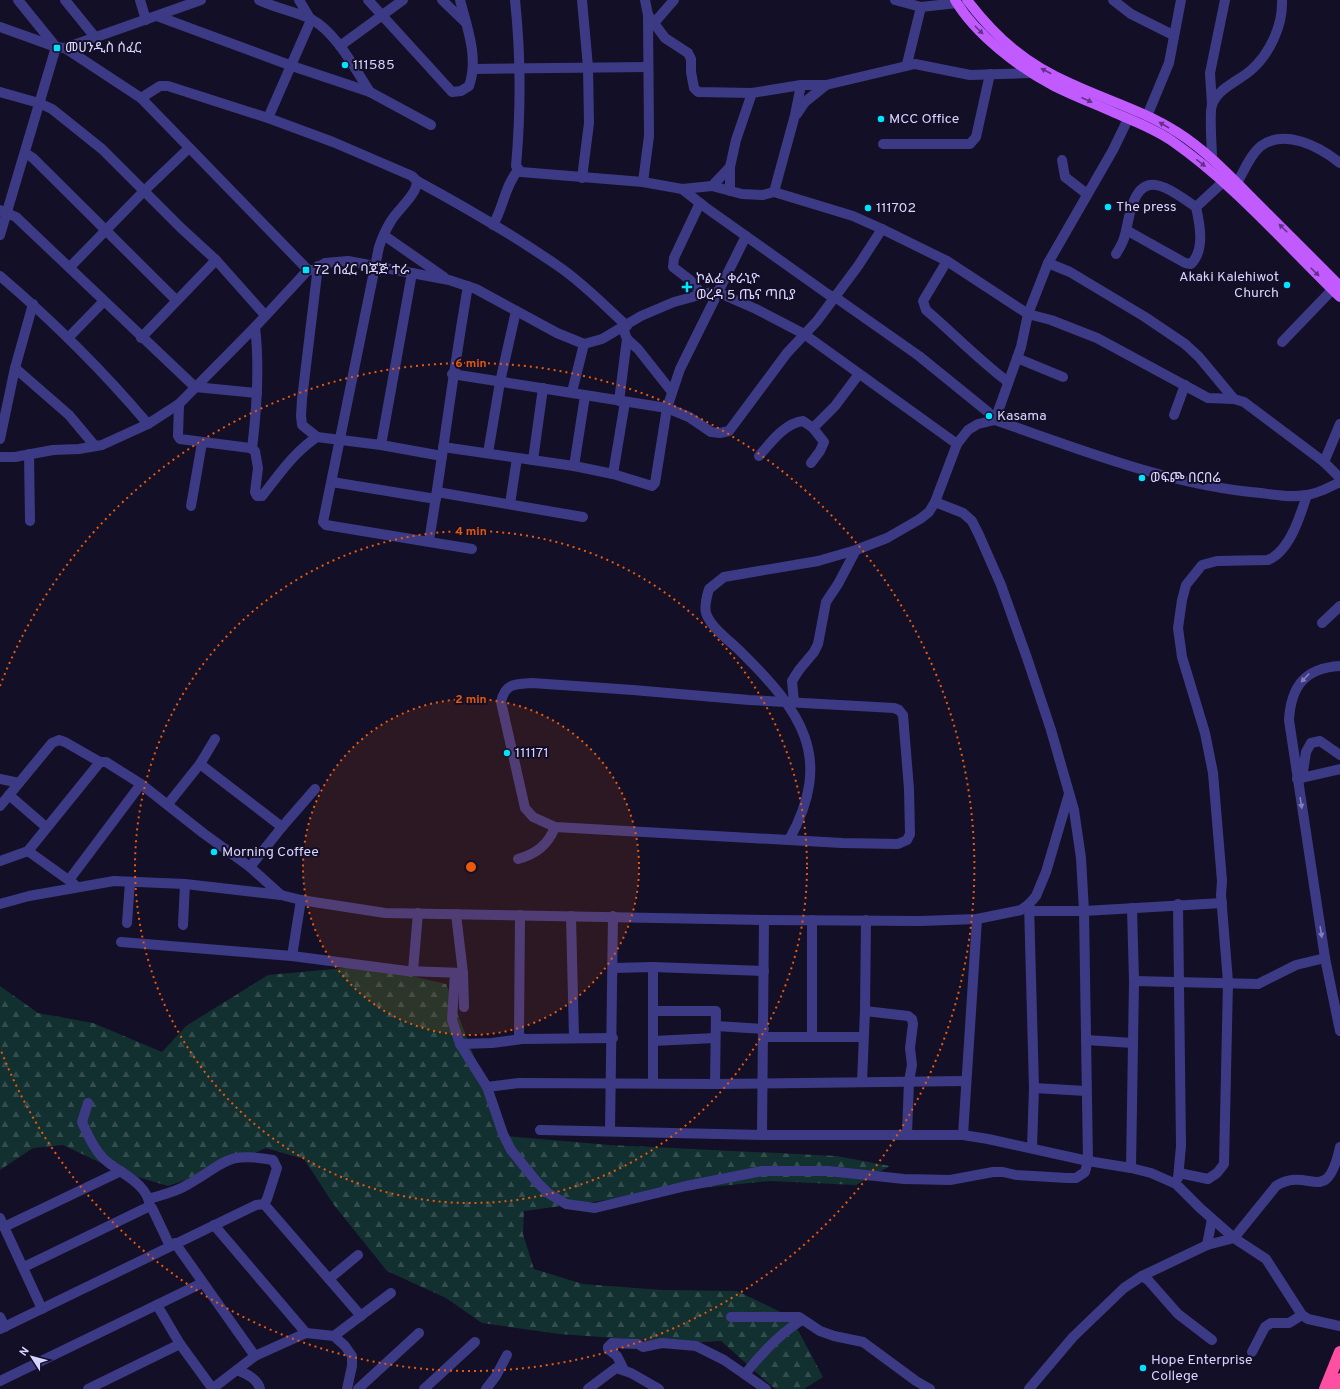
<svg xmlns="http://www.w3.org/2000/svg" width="1340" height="1389" font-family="Overpass,'Noto Sans Ethiopic',sans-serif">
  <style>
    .forest { fill: url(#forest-firs) }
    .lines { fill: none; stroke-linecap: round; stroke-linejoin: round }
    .minor { stroke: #3d3a85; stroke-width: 10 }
    .major { stroke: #c25bff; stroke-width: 10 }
    .highway { stroke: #ff4fa3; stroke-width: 12 }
    .oneway { fill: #623188 }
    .oneway2 { fill: #837fbc }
    .ring { fill: none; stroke: #e8590c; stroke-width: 2; stroke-dasharray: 2 4 }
    .poi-dot { fill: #00e5ff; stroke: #130f26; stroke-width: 1.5 }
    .labels { text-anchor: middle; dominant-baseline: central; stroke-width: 4; stroke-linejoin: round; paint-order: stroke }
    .poi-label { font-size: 14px; fill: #d9d4ff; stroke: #130f26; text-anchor: start }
    .centre { fill: #e8590c; stroke: #130f26; stroke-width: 2 }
    .ring-label { font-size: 12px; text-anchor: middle; font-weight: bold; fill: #e8590c; stroke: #130f26; stroke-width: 4; stroke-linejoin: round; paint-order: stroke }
  </style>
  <defs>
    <pattern id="forest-firs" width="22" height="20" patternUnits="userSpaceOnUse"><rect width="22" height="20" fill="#12302f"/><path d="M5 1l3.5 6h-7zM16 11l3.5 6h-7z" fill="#344d4e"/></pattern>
  </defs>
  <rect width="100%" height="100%" fill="#130f26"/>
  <path class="forest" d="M367 966 446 984 505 1136 610 1145 837 1156 890 1166 856 1185 770 1181 682 1190 524 1211 523 1234 534 1269 583 1284 662 1290 737 1291 791 1317 823 1377 804 1389H775L721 1341 686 1343 559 1334 482 1323 446 1298 387 1271 334 1205 304 1159 266 1148 223 1167 168 1186 118 1171 63 1145 33 1148 0 1170V986L38 1013 93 1023 162 1052 186 1026 268 975Z"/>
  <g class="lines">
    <g class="minor">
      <path d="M65 0 95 37"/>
      <path d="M140 0 146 20"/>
      <path d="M259 0C275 8 294 11 311 19 336 32 355 69 370 92"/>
      <path d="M299 0 311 20"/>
      <path d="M368 0 452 92 461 91 469 86C479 58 467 27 460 0"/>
      <path d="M442 0 466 23"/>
      <path d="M515 0C521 56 521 110 516 166L521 172 643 182 682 189 712 186 742 194 763 195 774 192 853 216 882 229 947 261 1028 314 1051 320 1097 338 1208 398 1234 399 1244 402 1324 462 1340 478"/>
      <path d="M895 0 921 7 957 3"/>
      <path d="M1113 0 1131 14 1173 35"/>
      <path d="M648 15 665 38 688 53 691 59V72L694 88 698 92 752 93 801 85H826L915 64 970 75 1031 73"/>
      <path d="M157 16 292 66 370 92 431 125"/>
      <path d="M654 23 674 0"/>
      <path d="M0 27 56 47 65 48 201 0"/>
      <path d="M340 46 403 0"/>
      <path d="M65 48 141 98 308 270"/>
      <path d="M907 64 921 7"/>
      <path d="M473 69 648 67"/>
      <path d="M0 92 39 103 52 109 102 149 181 228 216 260 265 315"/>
      <path d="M141 98 160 86H168L268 118 333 142 412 176 417 181C465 207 513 235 558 266 583 283 604 305 627 326"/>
      <path d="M1212 105 1210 73 1225 0"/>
      <path d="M797 114 805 102 826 85"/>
      <path d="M1147 116 1169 63 1181 0"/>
      <path d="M268 118 311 20"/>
      <path d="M883 144H970L976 137 990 74"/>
      <path d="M25 153 33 158 176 300"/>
      <path d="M1212 158C1212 147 1209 113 1212 105 1217 89 1238 81 1250 71 1270 54 1283 25 1282 0"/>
      <path d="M1062 160 1065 177 1087 194"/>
      <path d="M582 178 589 123 588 67 582 0"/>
      <path d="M417 181C417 195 398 209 391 221 386 229 382 238 379 247L323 522 326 525 472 549"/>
      <path d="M643 182 649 136 648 15 645 0"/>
      <path d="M1237 183C1244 171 1250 155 1261 146 1285 128 1320 147 1340 163"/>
      <path d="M712 186 730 167"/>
      <path d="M682 189 705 207 829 295 835 297 919 356 988 412 995 420 1021 347 1028 314 1048 263 1113 150 1128 119"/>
      <path d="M730 191V167L736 140 752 93"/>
      <path d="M774 192 795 115 801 85"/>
      <path d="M700 203 674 258 673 267 690 280 702 294"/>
      <path d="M1196 207 1223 182"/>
      <path d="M0 210 16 217 195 387 257 393"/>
      <path d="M493 225C504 206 504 188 518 170"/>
      <path d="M0 235 56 47 18 0"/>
      <path d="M385 236 444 277"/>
      <path d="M1116 254C1126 238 1125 234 1129 217 1140 165 1166 187 1196 207 1200 225 1205 250 1191 264L1185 263 1128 231"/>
      <path d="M947 261 923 301 926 310C954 334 979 360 1008 382"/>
      <path d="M1048 263 1070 272 1145 317 1185 344 1199 357 1234 399"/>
      <path d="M318 266 302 399 301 416 302 425 317 437 381 445 442 456"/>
      <path d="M70 267 144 191 189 148"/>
      <path d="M0 276C54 322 103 371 148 424"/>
      <path d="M623 328 627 339 638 349 672 392"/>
      <path d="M68 338 104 301"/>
      <path d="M141 338 216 260"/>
      <path d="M1282 342 1332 290"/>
      <path d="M1017 358 1063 377"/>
      <path d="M15 368 69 415 95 446"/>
      <path d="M452 374 667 408 689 417 711 432 720 433 729 431 787 353 817 321 858 266 882 229"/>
      <path d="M572 392 584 344"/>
      <path d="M619 401 627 339"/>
      <path d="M179 404 178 436 180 439 250 448 255 451 258 468 255 492 257 496H262C279 475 294 452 317 437"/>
      <path d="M1174 415 1185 385"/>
      <path d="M813 428 835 406 859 374"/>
      <path d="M0 439 15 368 33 304"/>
      <path d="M381 445 412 273"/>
      <path d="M443 447 574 466 613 474 652 486 655 483 667 408 680 369 746 236"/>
      <path d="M252 449C257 408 260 368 255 327"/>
      <path d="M488 453 500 382 516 311"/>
      <path d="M29 454 30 521"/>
      <path d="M759 456C771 442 785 423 803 421L813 428 824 442 820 451 811 463"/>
      <path d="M0 457H15L53 450 79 449 102 445 148 424 179 404 255 327 308 270H313L325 263 348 261 449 280 476 289 557 333 584 344 602 339 641 316 674 302 707 293 717 292 756 309 804 334 957 444"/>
      <path d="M533 460 543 388"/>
      <path d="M1324 462 1340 424"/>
      <path d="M574 466 585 396"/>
      <path d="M613 474 625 402"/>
      <path d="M332 482 436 499"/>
      <path d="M437 492 583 517"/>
      <path d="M510 504 517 458"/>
      <path d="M191 506 202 443"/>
      <path d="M429 541C443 456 453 371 468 286"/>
      <path d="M1322 623 1340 606"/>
      <path d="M1340 666C1305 668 1291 686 1289 720L1325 958 1340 1031"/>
      <path d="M532 683 633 690 749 700 894 708 899 710 903 715 909 789 910 834 907 840 898 844 842 843 555 827 533 817 525 808 501 702C505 683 515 684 532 683Z"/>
      <path d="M794 702 792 681 799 670 814 652 818 644 826 602 838 584 856 550"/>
      <path d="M200 764 282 827"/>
      <path d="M1302 778 1306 752 1311 743 1320 741 1340 755"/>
      <path d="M0 779 19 783"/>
      <path d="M1297 779 1340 769"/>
      <path d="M9 795 46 827"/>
      <path d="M168 804 200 764 215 739"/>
      <path d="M0 806 52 743 59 740 65 742 100 762H106L141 784 203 833 250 867 281 895"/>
      <path d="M789 840C835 757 801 711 740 651 730 641 711 628 706 613 704 605 707 596 709 589L724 577 818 561 856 550 887 538 920 519 929 512 935 502 957 444 968 430 978 424 995 420C1079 449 1172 486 1261 493 1275 495 1291 498 1306 495 1317 494 1330 487 1340 482"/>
      <path d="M28 851 74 884"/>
      <path d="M518 859C536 854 548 845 555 827"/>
      <path d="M0 861 28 851 100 762"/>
      <path d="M250 867 282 827 315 789"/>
      <path d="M69 880 141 784"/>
      <path d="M0 904 29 896 114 881 185 884 281 895 301 900 385 913 764 920 920 921 977 919 1021 910 1029 904 1036 896 1046 872 1069 794"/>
      <path d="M1029 904 1034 1088 1032 1148"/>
      <path d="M1178 904 1181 1146 1178 1178"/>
      <path d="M1030 911H1084L1222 903"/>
      <path d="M456 914 463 973 464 1007"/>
      <path d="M520 915 519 1034 522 1039"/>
      <path d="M571 916 574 1038"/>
      <path d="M812 920V1036"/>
      <path d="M127 923 130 882"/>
      <path d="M183 925 185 884"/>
      <path d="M121 942 292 956 407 971 463 973"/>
      <path d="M292 956 301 900"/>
      <path d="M653 967V1083"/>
      <path d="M613 968 653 967 764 971"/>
      <path d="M413 971 418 913"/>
      <path d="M455 973 452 1020 460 1044 487 1087 503 1134 511 1150 537 1182 548 1193 566 1204 595 1208 686 1186 762 1171H828L904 1179 950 1180 993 1172H1003L1016 1175 1067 1178H1076L1085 1172 1088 1161 1084 911 1081 858 1074 810 1051 730 1027 658 1001 585 979 535 972 521 963 513 935 502"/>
      <path d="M1134 981 1258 984 1296 965 1325 958"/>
      <path d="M653 1011H716L715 1084"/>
      <path d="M865 1011 908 1016 912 1019 913 1024 910 1048 912 1065 909 1081 907 1134"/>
      <path d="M716 1026 764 1029"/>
      <path d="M764 1037H863"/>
      <path d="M1086 1040 1133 1043"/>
      <path d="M653 1041 715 1038"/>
      <path d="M460 1044 492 1043 522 1039 613 1038"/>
      <path d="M862 1082 865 1011 866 920"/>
      <path d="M487 1087 519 1083 715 1084 966 1081"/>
      <path d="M1034 1088 1086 1091"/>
      <path d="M88 1103 82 1122C87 1134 93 1147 102 1157 117 1173 147 1181 150 1206L152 1208 170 1246"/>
      <path d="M540 1130 762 1135H963L988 1139 1088 1161 1131 1168 1151 1173 1176 1184 1200 1208 1234 1238 1266 1259 1302 1315 1308 1319 1340 1326"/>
      <path d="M610 1131 613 916"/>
      <path d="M762 1135 764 920"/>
      <path d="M963 1135 977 919"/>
      <path d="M1131 1168 1134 981 1132 908"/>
      <path d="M1179 1173 1208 1179 1217 1173 1224 1164 1228 982 1221 895 1222 881 1213 773 1205 733 1182 657 1178 628 1182 600 1186 585 1202 565 1217 561 1268 560C1290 551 1300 516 1307 495"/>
      <path d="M264 1204 361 1316"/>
      <path d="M0 1218 42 1309"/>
      <path d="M214 1225 306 1333"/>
      <path d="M4 1227 121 1171"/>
      <path d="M175 1243 255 1356"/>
      <path d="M1207 1245 1212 1219"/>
      <path d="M24 1267 150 1206"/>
      <path d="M1142 1276 1148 1280 1178 1314 1212 1340"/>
      <path d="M329 1279 358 1255"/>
      <path d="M157 1305 180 1344 212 1388"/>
      <path d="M0 1317 5 1327"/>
      <path d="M731 1317H799L820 1331 834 1336 863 1342 916 1381 930 1389"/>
      <path d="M0 1329 256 1205 264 1204 267 1199 277 1168 273 1160C225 1151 225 1164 187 1185 176 1192 161 1195 149 1199"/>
      <path d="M334 1336 391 1293"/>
      <path d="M1252 1352 1265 1327 1271 1323H1289L1302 1315"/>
      <path d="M237 1370C245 1373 258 1379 260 1389"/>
      <path d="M624 1370 617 1356 608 1349V1347L612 1343 638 1344 643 1347 662 1343 696 1346 724 1360 766 1389"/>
      <path d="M745 1374C761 1354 780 1333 802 1320"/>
      <path d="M0 1381 202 1283"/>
      <path d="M88 1389 180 1344"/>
      <path d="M212 1389 255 1356 306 1333 334 1336 345 1346 352 1356V1366L347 1389"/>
      <path d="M358 1389 419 1333"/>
      <path d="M424 1389 475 1342"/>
      <path d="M486 1389 496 1376 507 1355"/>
      <path d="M588 1389 616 1368 631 1373 659 1389"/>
      <path d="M1029 1389 1073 1337 1124 1288 1142 1276 1207 1245 1234 1238 1276 1186C1310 1165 1326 1209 1340 1147"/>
    </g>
    <g class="major">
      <path d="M955 0C975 34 1019 68 1054 86 1074 96 1095 104 1115 113 1134 121 1155 129 1172 141 1235 185 1285 244 1340 297"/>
      <path d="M967 0C996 38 1027 65 1072 84 1106 100 1144 111 1177 132 1207 151 1231 177 1256 202 1284 230 1312 258 1340 286"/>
    </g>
    <g class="highway">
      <path d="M1325 1389 1340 1352"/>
      <path d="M1336 1389 1340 1379"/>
    </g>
  </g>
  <defs><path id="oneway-solid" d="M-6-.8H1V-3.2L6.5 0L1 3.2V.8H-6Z"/></defs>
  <g class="oneway">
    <use href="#oneway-solid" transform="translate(979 30) rotate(45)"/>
    <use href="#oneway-solid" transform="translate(1046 71) rotate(-152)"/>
    <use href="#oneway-solid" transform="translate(1087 100) rotate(24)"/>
    <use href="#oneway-solid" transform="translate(1164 125) rotate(-150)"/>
    <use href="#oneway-solid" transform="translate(1201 163) rotate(37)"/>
    <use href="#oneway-solid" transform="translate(1283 228) rotate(-135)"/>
    <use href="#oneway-solid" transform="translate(1315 272) rotate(45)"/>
  </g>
  <g class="oneway2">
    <use href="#oneway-solid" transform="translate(1305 678) rotate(133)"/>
    <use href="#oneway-solid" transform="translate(1301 803) rotate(81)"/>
    <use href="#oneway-solid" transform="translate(1321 932) rotate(81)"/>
  </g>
  <circle cx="471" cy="867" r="168" fill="#e8590c" fill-opacity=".12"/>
  <g class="ring">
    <circle cx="471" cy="867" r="168"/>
    <circle cx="471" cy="867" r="336"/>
    <path d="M0 686A504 504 0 1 1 0 1048"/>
  </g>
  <g class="poi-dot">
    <rect x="53" y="44" width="8" height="8" rx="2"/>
    <circle cx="345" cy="65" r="4"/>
    <circle cx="881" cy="119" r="4"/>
    <circle cx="1108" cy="207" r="4"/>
    <circle cx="868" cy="208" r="4"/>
    <rect x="302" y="266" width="8" height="8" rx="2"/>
    <circle cx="1287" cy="285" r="4"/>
    <path d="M685 281h4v4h4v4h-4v4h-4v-4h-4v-4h4z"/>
    <circle cx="989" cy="416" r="4"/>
    <circle cx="1142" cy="478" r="4"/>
    <circle cx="507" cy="753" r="4"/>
    <circle cx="214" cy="852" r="4"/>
    <circle cx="1143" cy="1368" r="4"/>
  </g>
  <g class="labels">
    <g class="poi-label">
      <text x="65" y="48">መሀንዲስ ሰፈር</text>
      <text x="353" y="65">111585</text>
      <text x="889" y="119">MCC Office</text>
      <text x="1116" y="207">The press</text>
      <text x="876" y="208">111702</text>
      <text x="314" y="270">72 ሰፈር ባጃጅ ተራ</text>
      <text x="1279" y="277" text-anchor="end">Akaki Kalehiwot<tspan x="1279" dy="16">Church</tspan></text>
      <text x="696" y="279">ኮልፌ ቀራኒዮ<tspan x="696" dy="16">ወረዳ 5 ጤና ጣቢያ</tspan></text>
      <text x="997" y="416">Kasama</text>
      <text x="1150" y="478">ወፍጮ በርበሬ</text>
      <text x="515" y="753">111171</text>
      <text x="222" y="852">Morning Coffee</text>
      <text x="1151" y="1360">Hope Enterprise<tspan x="1151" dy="16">College</tspan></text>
    </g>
  </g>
  <circle cx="471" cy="867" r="6" class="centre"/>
  <g class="ring-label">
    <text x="471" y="367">6 min</text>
    <text x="471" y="535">4 min</text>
    <text x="471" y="703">2 min</text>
  </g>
  <g transform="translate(32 1357) rotate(306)" stroke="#130f26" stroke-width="3" paint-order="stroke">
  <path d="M0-3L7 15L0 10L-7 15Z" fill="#d9d4ff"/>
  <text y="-6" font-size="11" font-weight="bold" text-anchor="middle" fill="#d9d4ff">N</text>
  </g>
</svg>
